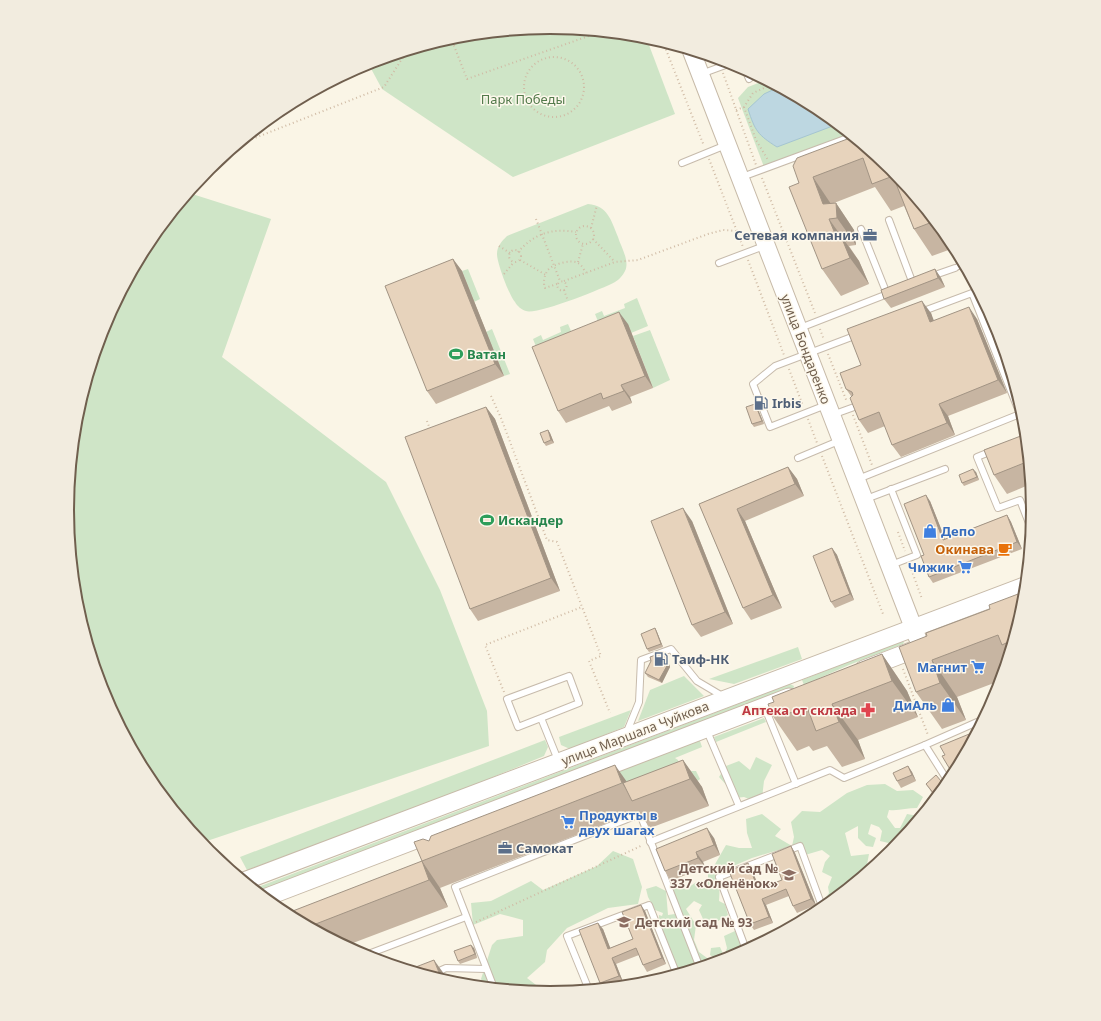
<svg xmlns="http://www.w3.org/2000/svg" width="1101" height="1021" font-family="'Noto Sans',sans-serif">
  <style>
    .green { fill: #cfe5c7 }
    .water { fill: #bdd7e1; stroke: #a5c5d1 }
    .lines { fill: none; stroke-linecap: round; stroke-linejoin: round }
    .lane-casing { stroke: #c7bbac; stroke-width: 8 }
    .secondary-casing { stroke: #c7baa8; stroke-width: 19 }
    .path { stroke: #d0bba5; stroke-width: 2; stroke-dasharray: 1 3; stroke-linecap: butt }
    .lane { stroke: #fff; stroke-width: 6 }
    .secondary { stroke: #fff; stroke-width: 17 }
    .wall { fill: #c7b5a2 }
    .shaded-wall { fill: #a29484 }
    .building { fill: #e7d3bc; stroke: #a29484 }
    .labels { text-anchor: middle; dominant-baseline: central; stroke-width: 3; stroke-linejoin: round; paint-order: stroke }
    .park-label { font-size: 13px; fill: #537a4b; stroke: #fdf8ec }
    .service-label { font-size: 13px; font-weight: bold; fill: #4e5e75; stroke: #fdf8ec; text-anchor: start }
    .street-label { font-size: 13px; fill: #705f4e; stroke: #fdf8ec }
    .leisure-label { font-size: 13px; font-weight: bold; fill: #27864d; stroke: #fdf8ec; text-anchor: start }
    .shop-label { font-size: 13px; font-weight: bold; fill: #366cbe; stroke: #fdf8ec; text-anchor: end }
    .food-label { font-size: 13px; font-weight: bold; fill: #c56008; stroke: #fdf8ec; text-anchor: end }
    .health-label { font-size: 13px; font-weight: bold; fill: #be3a42; stroke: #fdf8ec; text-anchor: end }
    .education-label { font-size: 13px; font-weight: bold; fill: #785e54; stroke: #fdf8ec; text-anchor: end }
    .rim { fill: none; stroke: #705f4e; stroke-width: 2 }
  </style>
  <rect width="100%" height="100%" fill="#faf5e6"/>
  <g class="green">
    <path d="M551 27 646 37 675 114 513 177 382 89 368 63 456 36Z"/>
    <path d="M766 80 819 109 850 134 764 167 738 98 748 87Z"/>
    <path d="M189 193 271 219 222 357 386 482 440 590 487 711 489 746 201 843 148 779 104 695 76 605 67 510 76 416 104 325 149 242Z"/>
    <path d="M588 204C608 206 611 220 618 237 621 247 630 261 625 271 623 275 619 280 615 282 602 289 537 315 526 311 522 310 517 306 515 302 509 295 497 263 497 254 497 246 502 241 507 236Z"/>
    <path d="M468 269 480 299 474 302 462 271Z"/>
    <path d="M637 298 648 326 631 333 603 334 595 314 602 311 604 316 625 308 624 304Z"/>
    <path d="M568 324 577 345 541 359 533 339 541 335 543 340 561 332 560 327Z"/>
    <path d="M492 329 510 374 504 376 486 332Z"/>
    <path d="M650 330 670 380 653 388 633 336Z"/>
    <path d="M902 641 904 642 903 644 849 665 804 685 802 680Z"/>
    <path d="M798 647 802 659 734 684 709 679Z"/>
    <path d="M684 676 704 696 638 721 650 690Z"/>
    <path d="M790 684 794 686 793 690 259 893 253 889Z"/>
    <path d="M631 710 624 727 570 749 561 745 559 737Z"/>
    <path d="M764 718 766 722 716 742 714 737Z"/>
    <path d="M699 738 702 747 675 758 678 760 680 771H696L700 779 688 789 439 837Z"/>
    <path d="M545 740 548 747 544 756 445 797 247 870 240 857Z"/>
    <path d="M756 757 772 765 764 781 762 798 754 801 744 797 735 798 729 788 719 777 726 766 739 761 750 770Z"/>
    <path d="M885 784 897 791 913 790 923 797 917 808C907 808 899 811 889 810L887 817 895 828H900L907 814 918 816 917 823 897 845 880 841 882 831 879 827 871 824 868 834 876 838 873 847 866 846 858 838V826L845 833 851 856 869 854 865 875 820 912 817 909 829 893 828 887 832 877 822 872 825 862 830 856 822 850 805 855 801 843 752 858 731 867 714 866 726 845 739 848H752L747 833 746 819 762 814 781 829 775 836 792 846 794 837 791 822 802 811 820 812 847 793 867 785Z"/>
    <path d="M613 851 633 859 642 887 638 904 608 908 567 928 547 950 545 962 527 978 540 988 539 993 485 988 481 979 492 945 497 940 523 936V920L500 914 473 925 471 903 491 901 531 881 543 890 597 866Z"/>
    <path d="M714 872C720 880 720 891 719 901L725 904 728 915 718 921 703 919 699 910 702 905 694 901 686 909 696 925 694 940 699 952 715 964 698 969 697 967 690 970 676 968 659 923V915L662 916 663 913 655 910 648 897 646 889 656 886 666 891 668 915 675 914 672 889 679 887 686 889 698 881 708 886V874Z"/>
    <path d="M735 931 742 946 732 958 718 962 720 961 710 955 711 948 720 947 724 956 727 948 724 936Z"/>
  </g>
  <path class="water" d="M779 87 819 109 838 124 777 147C758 135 755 131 748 109L764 94Z"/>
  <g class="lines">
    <defs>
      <g id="lane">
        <path d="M745 69 749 79"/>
        <path d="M701 74 731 63"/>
        <path d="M682 163 726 145"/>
        <path d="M742 177 853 136"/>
        <path d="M889 220 913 284"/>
        <path d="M861 229 887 294"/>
        <path d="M719 263 764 246"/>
        <path d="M959 266 964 264"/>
        <path d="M932 276 955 268"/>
        <path d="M800 328 890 293"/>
        <path d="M826 405 770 427 753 384 775 366 857 335"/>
        <path d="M832 415 857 406"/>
        <path d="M992 451 977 457 998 508 1020 500 1032 531"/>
        <path d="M798 458 841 440"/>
        <path d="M858 479 1020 414 972 293 921 312"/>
        <path d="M866 499 945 469"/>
        <path d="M891 565 917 555 891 489"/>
        <path d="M765 708 796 784"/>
        <path d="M541 718 518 727 507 699 569 676 579 703 541 718 558 760"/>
        <path d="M707 731 739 806"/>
        <path d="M626 734 639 702 641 660 671 649 697 681 724 697"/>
        <path d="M925 745 984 719 990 704 994 702"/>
        <path d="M650 842 830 770 844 778 925 745 949 783"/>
        <path d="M779 934 745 947 719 877 800 846 823 909"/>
        <path d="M363 956 466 917"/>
        <path d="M435 973 446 968 486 969"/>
        <path d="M494 988 455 887 640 814 700 968"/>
        <path d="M589 990 567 936 649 905 677 975"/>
      </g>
      <g id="secondary">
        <path d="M691 50 917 637"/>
        <path d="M864 669 924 646"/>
        <path d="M244 881 1027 585"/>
        <path d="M264 898 789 697"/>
      </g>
    </defs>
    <use href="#lane" class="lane-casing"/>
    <use href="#secondary" class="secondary-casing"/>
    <g class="path">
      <path d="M451 38 467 79 600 32"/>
      <path d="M663 42 704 146"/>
      <circle cx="554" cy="87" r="30"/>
      <path d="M723 73 756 165"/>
      <path d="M744 107 756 140 768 160"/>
      <path d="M736 110 744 107 753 93 773 84"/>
      <path d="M237 145 384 87 407 51"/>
      <path d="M709 159 743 247"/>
      <path d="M762 178 815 313"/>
      <path d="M536 219 560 281"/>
      <circle cx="585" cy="235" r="9"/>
      <path d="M591 228 597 205"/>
      <path d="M593 239 615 262"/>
      <path d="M499 246 510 253"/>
      <circle cx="515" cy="256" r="6"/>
      <path d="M518 252C535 233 552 228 576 232"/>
      <path d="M520 260 546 275"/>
      <path d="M748 260 784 355"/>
      <path d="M578 262 583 244"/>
      <path d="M504 274 514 262"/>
      <path d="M564 281 615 262 638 260 708 234 723 230 737 231"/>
      <circle cx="562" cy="286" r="4.5"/>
      <path d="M557 284 545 288C543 283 544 275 548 270 553 264 571 259 578 263 582 265 584 270 586 273"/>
      <path d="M564 290 568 301"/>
      <path d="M820 329 824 340"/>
      <path d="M828 354 847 402"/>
      <path d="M789 369 803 406"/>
      <path d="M491 396 501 418 547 540 557 542 601 656 589 661 610 713"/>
      <path d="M853 415 872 465"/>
      <path d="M808 419 817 443"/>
      <path d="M427 421 430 429"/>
      <path d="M822 456 883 614"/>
      <path d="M898 532 905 551"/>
      <path d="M910 566 922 599"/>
      <path d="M903 669 928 735"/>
      <path d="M504 692 485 645 582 607"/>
      <path d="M476 922 643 845"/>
    </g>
    <use href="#lane" class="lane"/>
    <use href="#secondary" class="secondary"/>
  </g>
  <g class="wall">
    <path d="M850 138 893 169 950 239 954 248 932 256 914 229 904 206 891 211 875 187 834 203H836L854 230 856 245 849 246 859 261 869 284 841 296 822 269 799 183Z"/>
    <path d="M453 259 462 271 504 376 436 404 427 391Z"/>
    <path d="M935 269 941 278 945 287 891 308 884 299Z"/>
    <path d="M931 313 933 320 977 319 1007 393 948 416 955 435 901 457 892 445 885 426 868 433 859 420 851 396 846 389 861 365Z"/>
    <path d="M628 324 653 388 630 397 632 403 612 411 609 406 566 423 558 411Z"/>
    <path d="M755 404 757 407 764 424 754 427 752 424Z"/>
    <path d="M486 407 495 419 560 591 478 621 470 609Z"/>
    <path d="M548 430 550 433 554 443 546 446 544 443Z"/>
    <path d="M1026 434 1031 484 1007 494 994 475Z"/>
    <path d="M788 467 797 479 804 496 745 521 782 608 751 620 743 608 699 504Z"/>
    <path d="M976 472 979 480 964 486 962 483Z"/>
    <path d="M930 501 945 539 1007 515 1011 522 1022 549 933 583 929 577 924 555Z"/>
    <path d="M692 521 733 624 701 637 692 625Z"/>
    <path d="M832 548 837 555 854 600 835 608 831 602Z"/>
    <path d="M1025 605 1002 680 957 697 966 720 942 729 916 692 927 636 990 609Z"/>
    <path d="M655 628 657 632 663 647 649 652 647 649Z"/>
    <path d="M882 654 907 691 918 717 858 740 865 759 842 767 827 746 813 751 809 746 797 751 772 715Z"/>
    <path d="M666 656 670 667 662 683 648 677 645 673Z"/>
    <path d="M683 760 702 787 709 806 650 828 638 811 440 888 448 907 345 946 308 927 422 861 429 841 627 782Z"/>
    <path d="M908 766 912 772 916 781 901 788 897 781Z"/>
    <path d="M926 784 946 787 936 799Z"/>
    <path d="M714 838 720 855 703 862 705 867 671 881 665 871Z"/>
    <path d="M791 846 795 853 816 905 797 913 793 906 789 896 766 905 773 923 754 930 750 924 752 870 760 889 782 880Z"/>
    <path d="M645 911 666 964 647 972 643 965 639 955 616 964 623 982 606 988 604 989 600 983 603 929 610 948 633 939Z"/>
    <path d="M474 948 477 958 460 964 458 961Z"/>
  </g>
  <g class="shaded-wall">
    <path d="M813 177 831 204H823Z"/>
    <path d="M836 203 854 230 856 245 837 218Z"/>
    <path d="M829 219 859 261 869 284 850 258 836 236Z"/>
    <path d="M934 219 950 239 954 248 935 221Z"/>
    <path d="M453 259 462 271 504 376 495 364Z"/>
    <path d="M935 269 941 278 945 287 938 278Z"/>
    <path d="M922 301 931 313 939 334 930 322Z"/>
    <path d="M969 307 977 319 1007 393 998 380Z"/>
    <path d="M619 312 628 324 653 388 645 376Z"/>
    <path d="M621 385 630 397 632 403 624 391Z"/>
    <path d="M755 404 757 407 764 424 762 421Z"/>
    <path d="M939 404 948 416 955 435 947 423Z"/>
    <path d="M486 407 495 419 560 591 551 578Z"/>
    <path d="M548 430 550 433 554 443 551 440Z"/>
    <path d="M788 467 797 479 804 496 795 484Z"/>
    <path d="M973 469 976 472 979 480 977 477Z"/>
    <path d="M926 495 930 501 948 546 943 540Z"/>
    <path d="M683 508 692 521 733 624 725 612Z"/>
    <path d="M737 509 745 521 782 608 773 595Z"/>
    <path d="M1007 515 1011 522 1022 549 1017 542Z"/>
    <path d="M832 548 837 555 854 600 850 594Z"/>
    <path d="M655 628 657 632 663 647 661 644Z"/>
    <path d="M664 652 666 656 670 667 662 683 659 680Z"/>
    <path d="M882 654 907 691 918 717 892 681Z"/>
    <path d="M932 660 957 697 966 720 940 683Z"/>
    <path d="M832 704 858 740 865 759 839 722Z"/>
    <path d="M683 760 702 787 709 806 690 779Z"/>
    <path d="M615 765 634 792V800L622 783Z"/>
    <path d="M908 766 912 772 916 781 912 775Z"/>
    <path d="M707 828 714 838 720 855 714 845Z"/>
    <path d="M791 846 795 853 816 905 811 899Z"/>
    <path d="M696 852 703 862 705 867 698 858Z"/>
    <path d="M422 861 440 888 448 907 429 880Z"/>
    <path d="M748 863 752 870 762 896 758 889Z"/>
    <path d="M762 899 766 905 773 923 769 917Z"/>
    <path d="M641 905 645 911 666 964 662 958Z"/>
    <path d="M598 923 603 929 613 955 608 949Z"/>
    <path d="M471 945 474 948 477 958 475 954Z"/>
    <path d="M612 958 616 964 623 982 619 976Z"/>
    <path d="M434 960 447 978 449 982 442 980Z"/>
  </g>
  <g class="building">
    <path d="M847 131 893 169 934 219 935 221 914 229 893 176 872 184 863 158 813 177 823 204 836 203 837 218 829 219 836 236 840 234 850 258 822 269 789 187 799 183 793 166 797 158 850 138Z"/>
    <path d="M453 259 495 364 427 391 385 286Z"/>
    <path d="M935 269 938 278 884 299 881 290Z"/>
    <path d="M922 301 930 322 969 307 998 380 939 404 947 423 892 445 879 412 859 420 850 398 853 395 852 392 846 389 840 373 861 365 847 329Z"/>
    <path d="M619 312 645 376 621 385 624 391 603 399 601 393 558 411 532 347Z"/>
    <path d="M755 404 762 421 752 424 746 407Z"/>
    <path d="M486 407 551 578 470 609 405 437Z"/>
    <path d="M548 430 551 440 544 443 540 433Z"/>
    <path d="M1026 434 1029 461 994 475 984 450Z"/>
    <path d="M788 467 795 484 737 509 773 595 743 608 699 504Z"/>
    <path d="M973 469 977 477 962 483 959 475Z"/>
    <path d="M926 495 943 540 1007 515 1017 542 929 577 921 556 924 555 904 504Z"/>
    <path d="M683 508 725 612 692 625 651 521Z"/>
    <path d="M832 548 850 594 831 602 813 556Z"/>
    <path d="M1026 591 1025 605 1010 653 1006 643 1002 645 998 635 932 660 940 683 916 692 899 647 927 636 926 633 990 609 989 605Z"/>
    <path d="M655 628 661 644 647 649 641 634Z"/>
    <path d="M664 652 668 664 659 680 645 673 651 661 650 657Z"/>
    <path d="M882 654 892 681 832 704 839 722 816 731 807 707 787 714 785 710 772 715 768 704 774 702 772 697Z"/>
    <path d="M979 730 954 776 942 756 945 755 940 746Z"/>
    <path d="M683 760 690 779 632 801 623 783Z"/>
    <path d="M615 765 622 783 422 861 414 842 423 839 429 841 431 836Z"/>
    <path d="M908 766 912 775 897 781 893 773Z"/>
    <path d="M936 775 946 787 945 788H943L935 795 926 784Z"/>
    <path d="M707 828 714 845 696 852 698 858 665 871 656 849Z"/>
    <path d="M791 846 811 899 793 906 786 889 762 899 769 917 750 924 729 871 748 863 758 889 782 880 772 854Z"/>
    <path d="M422 861 429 880 308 927 285 914Z"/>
    <path d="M641 905 662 958 643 965 636 948 612 958 619 976 600 983 579 930 598 923 608 949 633 939 622 912Z"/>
    <path d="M471 945 475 954 458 961 454 951Z"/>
    <path d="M746 951V952L735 957 723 961 722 960Z"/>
    <path d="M434 960 442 980 408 970Z"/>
  </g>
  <defs>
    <symbol id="office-bare" viewBox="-9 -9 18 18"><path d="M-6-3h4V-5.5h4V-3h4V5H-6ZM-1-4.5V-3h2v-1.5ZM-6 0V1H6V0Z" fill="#5c6f8a" stroke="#fdf8ec" stroke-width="2.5" paint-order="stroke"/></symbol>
    <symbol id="stadium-bare" viewBox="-9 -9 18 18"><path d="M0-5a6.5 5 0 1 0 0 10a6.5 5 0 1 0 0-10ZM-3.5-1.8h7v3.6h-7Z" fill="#2e9e5b" stroke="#fdf8ec" stroke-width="2.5" paint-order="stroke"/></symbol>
    <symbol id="fuel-bare" viewBox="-9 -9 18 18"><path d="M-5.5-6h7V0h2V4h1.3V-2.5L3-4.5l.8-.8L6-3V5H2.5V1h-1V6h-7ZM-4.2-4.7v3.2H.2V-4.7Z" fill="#5c6f8a" stroke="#fdf8ec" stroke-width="2.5" paint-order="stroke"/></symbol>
    <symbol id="shop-bare" viewBox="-9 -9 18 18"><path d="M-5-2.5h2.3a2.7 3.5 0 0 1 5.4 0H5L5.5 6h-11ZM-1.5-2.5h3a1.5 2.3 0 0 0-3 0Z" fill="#3f7fe0" stroke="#fdf8ec" stroke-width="2.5" paint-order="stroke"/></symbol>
    <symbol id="cafe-bare" viewBox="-9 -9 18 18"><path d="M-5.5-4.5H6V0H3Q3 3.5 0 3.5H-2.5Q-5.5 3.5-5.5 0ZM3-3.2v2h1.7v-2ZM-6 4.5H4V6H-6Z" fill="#e8710a" stroke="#fdf8ec" stroke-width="2.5" paint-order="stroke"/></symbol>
    <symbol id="supermarket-bare" viewBox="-9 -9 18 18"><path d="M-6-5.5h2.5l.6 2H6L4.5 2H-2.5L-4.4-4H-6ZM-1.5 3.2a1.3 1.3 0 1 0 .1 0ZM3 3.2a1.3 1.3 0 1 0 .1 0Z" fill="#3f7fe0" stroke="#fdf8ec" stroke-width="2.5" paint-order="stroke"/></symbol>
    <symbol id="pharmacy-bare" viewBox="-9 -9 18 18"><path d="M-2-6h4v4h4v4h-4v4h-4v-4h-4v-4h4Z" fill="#e0444e" stroke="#fdf8ec" stroke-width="2.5" paint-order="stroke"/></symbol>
    <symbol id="school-bare" viewBox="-9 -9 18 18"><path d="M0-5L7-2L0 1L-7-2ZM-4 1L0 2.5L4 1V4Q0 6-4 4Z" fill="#8d6e63" stroke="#fdf8ec" stroke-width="2.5" paint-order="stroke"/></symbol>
  </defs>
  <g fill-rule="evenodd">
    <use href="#office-bare" x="860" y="225" width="20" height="20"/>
    <use href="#stadium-bare" x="446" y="344" width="20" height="20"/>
    <use href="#fuel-bare" x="751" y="393" width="20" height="20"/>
    <use href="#stadium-bare" x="477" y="510" width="20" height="20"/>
    <use href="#shop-bare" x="920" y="521" width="20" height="20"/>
    <use href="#cafe-bare" x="995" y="539" width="20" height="20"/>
    <use href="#supermarket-bare" x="955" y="557" width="20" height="20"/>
    <use href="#fuel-bare" x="651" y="649" width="20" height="20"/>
    <use href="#supermarket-bare" x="968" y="657" width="20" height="20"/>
    <use href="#shop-bare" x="938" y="695" width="20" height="20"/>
    <use href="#pharmacy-bare" x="858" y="700" width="20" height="20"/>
    <use href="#supermarket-bare" x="558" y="812" width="20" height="20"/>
    <use href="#office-bare" x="495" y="838" width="20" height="20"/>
    <use href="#school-bare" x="779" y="865" width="20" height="20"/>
    <use href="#school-bare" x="614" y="912" width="20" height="20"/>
  </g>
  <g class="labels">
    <g class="park-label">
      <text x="523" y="99">Парк Победы</text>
    </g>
    <g class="service-label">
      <text x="859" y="235" text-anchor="end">Сетевая компания</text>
      <text x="772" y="403">Irbis</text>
      <text x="672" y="659">Таиф-НК</text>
      <text x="516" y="848">Самокат</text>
    </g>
    <g class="street-label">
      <text transform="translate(806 349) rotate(69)">улица Бондаренко</text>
      <text transform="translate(635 733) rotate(-21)">улица Маршала Чуйкова</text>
    </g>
    <g class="leisure-label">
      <text x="467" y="354">Ватан</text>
      <text x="498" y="520">Искандер</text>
    </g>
    <g class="shop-label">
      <text x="941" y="531" text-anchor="start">Депо</text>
      <text x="954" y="567">Чижик</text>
      <text x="967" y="667">Магнит</text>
      <text x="937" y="705">ДиАль</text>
      <text x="579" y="815" text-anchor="start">Продукты в<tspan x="579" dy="15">двух шагах</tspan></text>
    </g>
    <g class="food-label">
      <text x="994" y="549">Окинава</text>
    </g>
    <g class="health-label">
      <text x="857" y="710">Аптека от склада</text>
    </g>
    <g class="education-label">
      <text x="778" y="868">Детский сад №<tspan x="778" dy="15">337 «Оленёнок»</tspan></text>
      <text x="635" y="922" text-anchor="start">Детский сад № 93</text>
    </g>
  </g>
  <path d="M0 0H1101V1021H0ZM74 510a476 476 0 1 1 952 0a476 476 0 1 1-952 0Z" fill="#f2ecdf" fill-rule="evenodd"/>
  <path class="rim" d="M74 510a476 476 0 1 1 952 0a476 476 0 1 1-952 0Z"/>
</svg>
